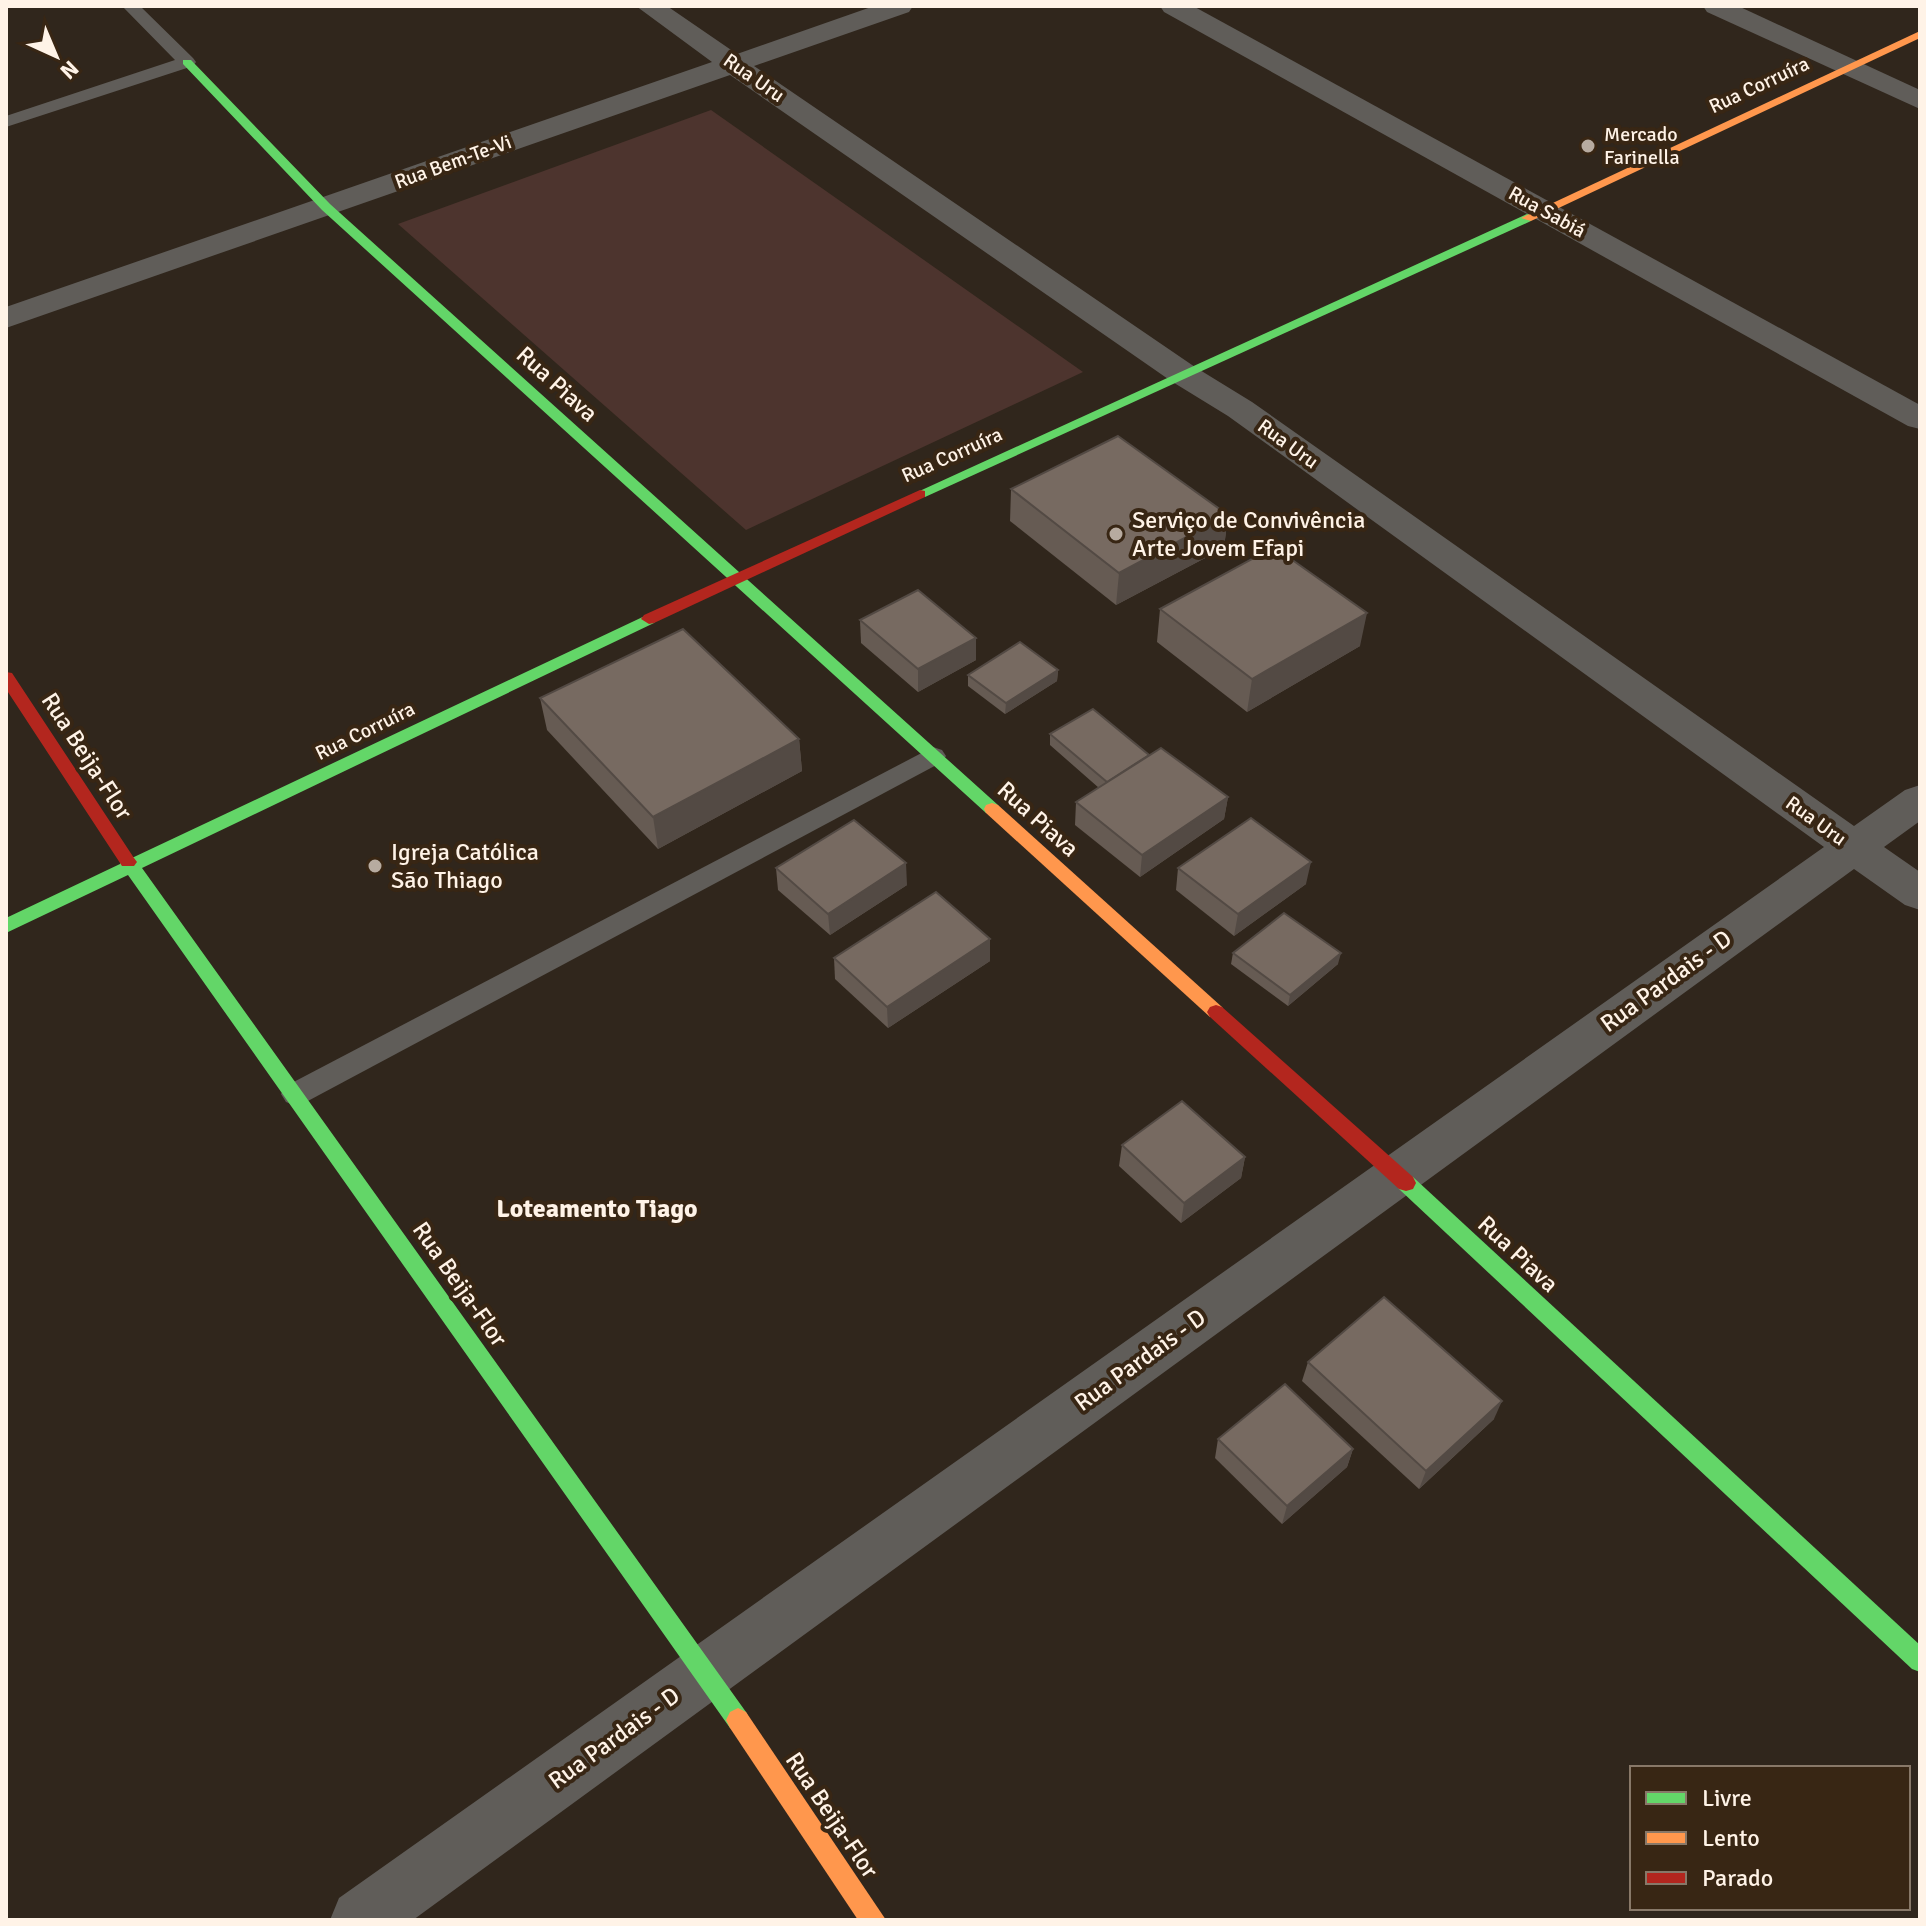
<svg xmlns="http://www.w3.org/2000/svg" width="1926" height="1926" font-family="Signika,sans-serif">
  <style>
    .green { fill: #4d342e }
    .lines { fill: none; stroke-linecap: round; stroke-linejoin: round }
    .lane { fill: #605d59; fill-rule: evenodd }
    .street { fill: #605d59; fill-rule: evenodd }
    .fast { fill: #63d668; fill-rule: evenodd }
    .slow { fill: #ff974d; fill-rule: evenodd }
    .jam { fill: #b3261e; fill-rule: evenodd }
    .wall { fill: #665b53 }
    .shaded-wall { fill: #534a44 }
    .building { fill: #776a61; stroke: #534a44; stroke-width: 2 }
    .poi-dot { fill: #b7aba0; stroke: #382614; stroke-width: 3 }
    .labels { text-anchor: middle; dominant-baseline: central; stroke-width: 8; stroke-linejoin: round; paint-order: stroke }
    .far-street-label { font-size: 20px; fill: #fff3e7; stroke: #382614 }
    .far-poi-label { font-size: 20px; fill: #fff3e7; stroke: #382614; text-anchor: start }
    .street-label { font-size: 24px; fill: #fff3e7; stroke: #382614 }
    .poi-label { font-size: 24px; fill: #fff3e7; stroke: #382614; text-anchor: start }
    .neighbourhood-label { font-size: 26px; font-weight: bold; fill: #fff3e7; stroke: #382614 }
  </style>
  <rect width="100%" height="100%" fill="#30261c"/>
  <path class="green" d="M711 110 1083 372 746 530 398 224Z"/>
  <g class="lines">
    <g class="lane">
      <path d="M122 6H140L193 58 196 62 193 66 6 127V116L175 60Z"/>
      <path d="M933 747 942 750 946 756 942 762 306 1102 296 1106 286 1102 281 1094 286 1086Z"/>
    </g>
    <g class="street">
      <path d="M636 6H667L737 54 874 6H913L909 12 754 66 1195 367 1252 402 1854 826 1905 790 1920 785V821L1884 847 1920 872V910L1905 905 1854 869 413 1920H330L339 1898 1824 847 1228 416 1171 381 730 75 6 328V307L712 62Z"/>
      <path d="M1160 6H1193L1920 405V429L1908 426 1164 12Z"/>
      <path d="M1703 6H1738L1920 90V109L1707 12Z"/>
    </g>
    <g class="fast">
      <path d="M183 60H191L330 204 998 805 1000 809 998 813H986L322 210 183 64Z"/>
      <path d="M1527 214 1531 215V221L925 497H915L913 494Z"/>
      <path d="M649 614 657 619 654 623 142 868 746 1712 750 1720 746 1728 738 1732 730 1728 128 875 6 933V918L120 864 122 858 134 857Z"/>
      <path d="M1406 1175 1413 1177 1920 1645V1672L1912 1669 1399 1189 1396 1183 1399 1177Z"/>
    </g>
    <g class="slow">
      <path d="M1920 31V38L1531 221 1521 218Z"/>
      <path d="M992 803 998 805 1222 1007 1225 1012 1222 1017H1210L986 813 984 809 986 805Z"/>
      <path d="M738 1708 746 1712 886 1920H858L730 1728 726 1720 730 1712Z"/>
    </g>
    <g class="jam">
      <path d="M920 490 925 491V497L654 623 649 624 641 619 644 615Z"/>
      <path d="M6 672 12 673 134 858 137 862 134 866H122L6 689Z"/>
      <path d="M1216 1005 1222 1007 1413 1177 1416 1183 1413 1189 1406 1191 1399 1189 1210 1017 1207 1012 1210 1007Z"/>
    </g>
  </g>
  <g class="wall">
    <path d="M1011 489 1228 515 1224 548 1116 605 1010 521Z"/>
    <path d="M1160 609 1360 646 1247 712 1157 642Z"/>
    <path d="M860 620 976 638V660L918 692 861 643Z"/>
    <path d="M1058 670 1057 681 1005 714 968 686V675Z"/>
    <path d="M540 698 799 739 802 771 658 849 547 730Z"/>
    <path d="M1050 734 1149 755 1228 797 1224 819 1140 877 1075 825 1076 802 1099 788 1050 745Z"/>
    <path d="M776 868 907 885 830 935 778 890Z"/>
    <path d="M1178 868 1306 884 1234 936 1176 890Z"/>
    <path d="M990 939V961L888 1028 835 979 834 958Z"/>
    <path d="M1233 953 1338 964 1288 1006 1231 964Z"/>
    <path d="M1122 1145 1245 1157 1241 1178 1181 1223 1119 1166Z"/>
    <path d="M1308 1362 1494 1419 1419 1489 1302 1381Z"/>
    <path d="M1218 1439 1353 1449 1347 1467 1282 1524 1215 1458Z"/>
  </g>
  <g class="shaded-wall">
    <path d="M1228 515 1224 548 1116 605 1119 573Z"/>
    <path d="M1367 613 1360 646 1247 712 1252 679Z"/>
    <path d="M976 638V660L918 692V669Z"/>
    <path d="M1058 670 1057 681 1005 714 1006 703Z"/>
    <path d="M799 739 802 771 658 849 653 817Z"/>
    <path d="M1228 797 1224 819 1140 877 1142 855Z"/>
    <path d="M1311 862 1306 884 1234 936 1238 914Z"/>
    <path d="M906 863 907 885 830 935 828 914Z"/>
    <path d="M990 939V961L888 1028 887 1007Z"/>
    <path d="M1341 953 1338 964 1288 1006 1290 995Z"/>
    <path d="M1245 1157 1241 1178 1181 1223 1184 1203Z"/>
    <path d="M1502 1401 1494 1419 1419 1489 1426 1471Z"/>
    <path d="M1353 1449 1347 1467 1282 1524 1287 1506Z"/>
  </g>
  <g class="building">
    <path d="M1118 436 1228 515 1119 573 1011 489Z"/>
    <path d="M1274 547 1367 613 1252 679 1160 609Z"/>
    <path d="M918 590 976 638 918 669 860 620Z"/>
    <path d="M683 629 799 739 653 817 540 698Z"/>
    <path d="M1020 642 1058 670 1006 703 968 675Z"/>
    <path d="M1093 709 1149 755 1107 782 1050 734Z"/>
    <path d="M1161 748 1228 797 1142 855 1076 802Z"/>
    <path d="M1251 818 1311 862 1238 914 1178 868Z"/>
    <path d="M854 820 906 863 828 914 776 868Z"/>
    <path d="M936 892 990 939 887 1007 834 958Z"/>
    <path d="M1284 913 1341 953 1290 995 1233 953Z"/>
    <path d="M1182 1101 1245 1157 1184 1203 1122 1145Z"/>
    <path d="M1384 1297 1502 1401 1426 1471 1308 1362Z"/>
    <path d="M1285 1384 1353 1449 1287 1506 1218 1439Z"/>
  </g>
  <g class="poi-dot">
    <circle cx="1588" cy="146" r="8"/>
    <circle cx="1116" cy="534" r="8"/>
    <circle cx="375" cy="866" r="8"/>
  </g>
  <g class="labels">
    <g class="far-street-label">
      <text transform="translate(754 78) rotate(35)">Rua Uru</text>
      <text transform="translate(1759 85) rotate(-25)">Rua Corruíra</text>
      <text transform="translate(453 162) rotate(-20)">Rua Bem-Te-Vi</text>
      <text transform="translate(1547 212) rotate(29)">Rua Sabiá</text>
      <text transform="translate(1288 444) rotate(36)">Rua Uru</text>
      <text transform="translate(952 455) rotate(-24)">Rua Corruíra</text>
      <text transform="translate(365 731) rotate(-26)">Rua Corruíra</text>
      <text transform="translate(1816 821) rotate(36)">Rua Uru</text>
    </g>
    <g class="far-poi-label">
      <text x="1604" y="134">Mercado<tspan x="1604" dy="23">Farinella</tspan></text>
    </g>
    <g class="street-label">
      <text transform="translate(557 384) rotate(42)">Rua Piava</text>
      <text transform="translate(87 756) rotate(57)">Rua Beija-Flor</text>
      <text transform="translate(1038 819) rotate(42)">Rua Piava</text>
      <text transform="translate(1666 981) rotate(-36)">Rua Pardais - D</text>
      <text transform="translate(1518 1254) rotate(43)">Rua Piava</text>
      <text transform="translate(460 1284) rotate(55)">Rua Beija-Flor</text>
      <text transform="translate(1140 1360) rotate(-36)">Rua Pardais - D</text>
      <text transform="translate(614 1738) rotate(-36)">Rua Pardais - D</text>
      <text transform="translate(832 1815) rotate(56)">Rua Beija-Flor</text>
    </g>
    <g class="poi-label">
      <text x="1132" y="520">Serviço de Convivência<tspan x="1132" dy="28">Arte Jovem Efapi</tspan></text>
      <text x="391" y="852">Igreja Católica<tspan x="391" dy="28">São Thiago</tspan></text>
    </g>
    <g class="neighbourhood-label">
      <text x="597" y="1209">Loteamento Tiago</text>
    </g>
  </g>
  <rect width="1926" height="1926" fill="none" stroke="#fff3e7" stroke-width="16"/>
  <rect x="1630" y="1766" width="280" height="144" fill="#382614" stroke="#887868" stroke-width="2"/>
  <rect x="1646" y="1792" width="40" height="12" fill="#63d668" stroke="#887868" stroke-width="2"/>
  <text x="1702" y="1806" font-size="24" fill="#fff3e7">Livre</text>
  <rect x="1646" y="1832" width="40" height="12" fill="#ff974d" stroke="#887868" stroke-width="2"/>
  <text x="1702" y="1846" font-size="24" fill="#fff3e7">Lento</text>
  <rect x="1646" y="1872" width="40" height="12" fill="#b3261e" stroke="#887868" stroke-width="2"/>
  <text x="1702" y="1886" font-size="24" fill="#fff3e7">Parado</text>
  <g transform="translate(56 56) rotate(136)" stroke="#382614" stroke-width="6" paint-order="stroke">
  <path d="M0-6L14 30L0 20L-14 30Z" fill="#fff3e7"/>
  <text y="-12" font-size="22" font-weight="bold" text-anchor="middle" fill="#fff3e7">N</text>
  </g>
</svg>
